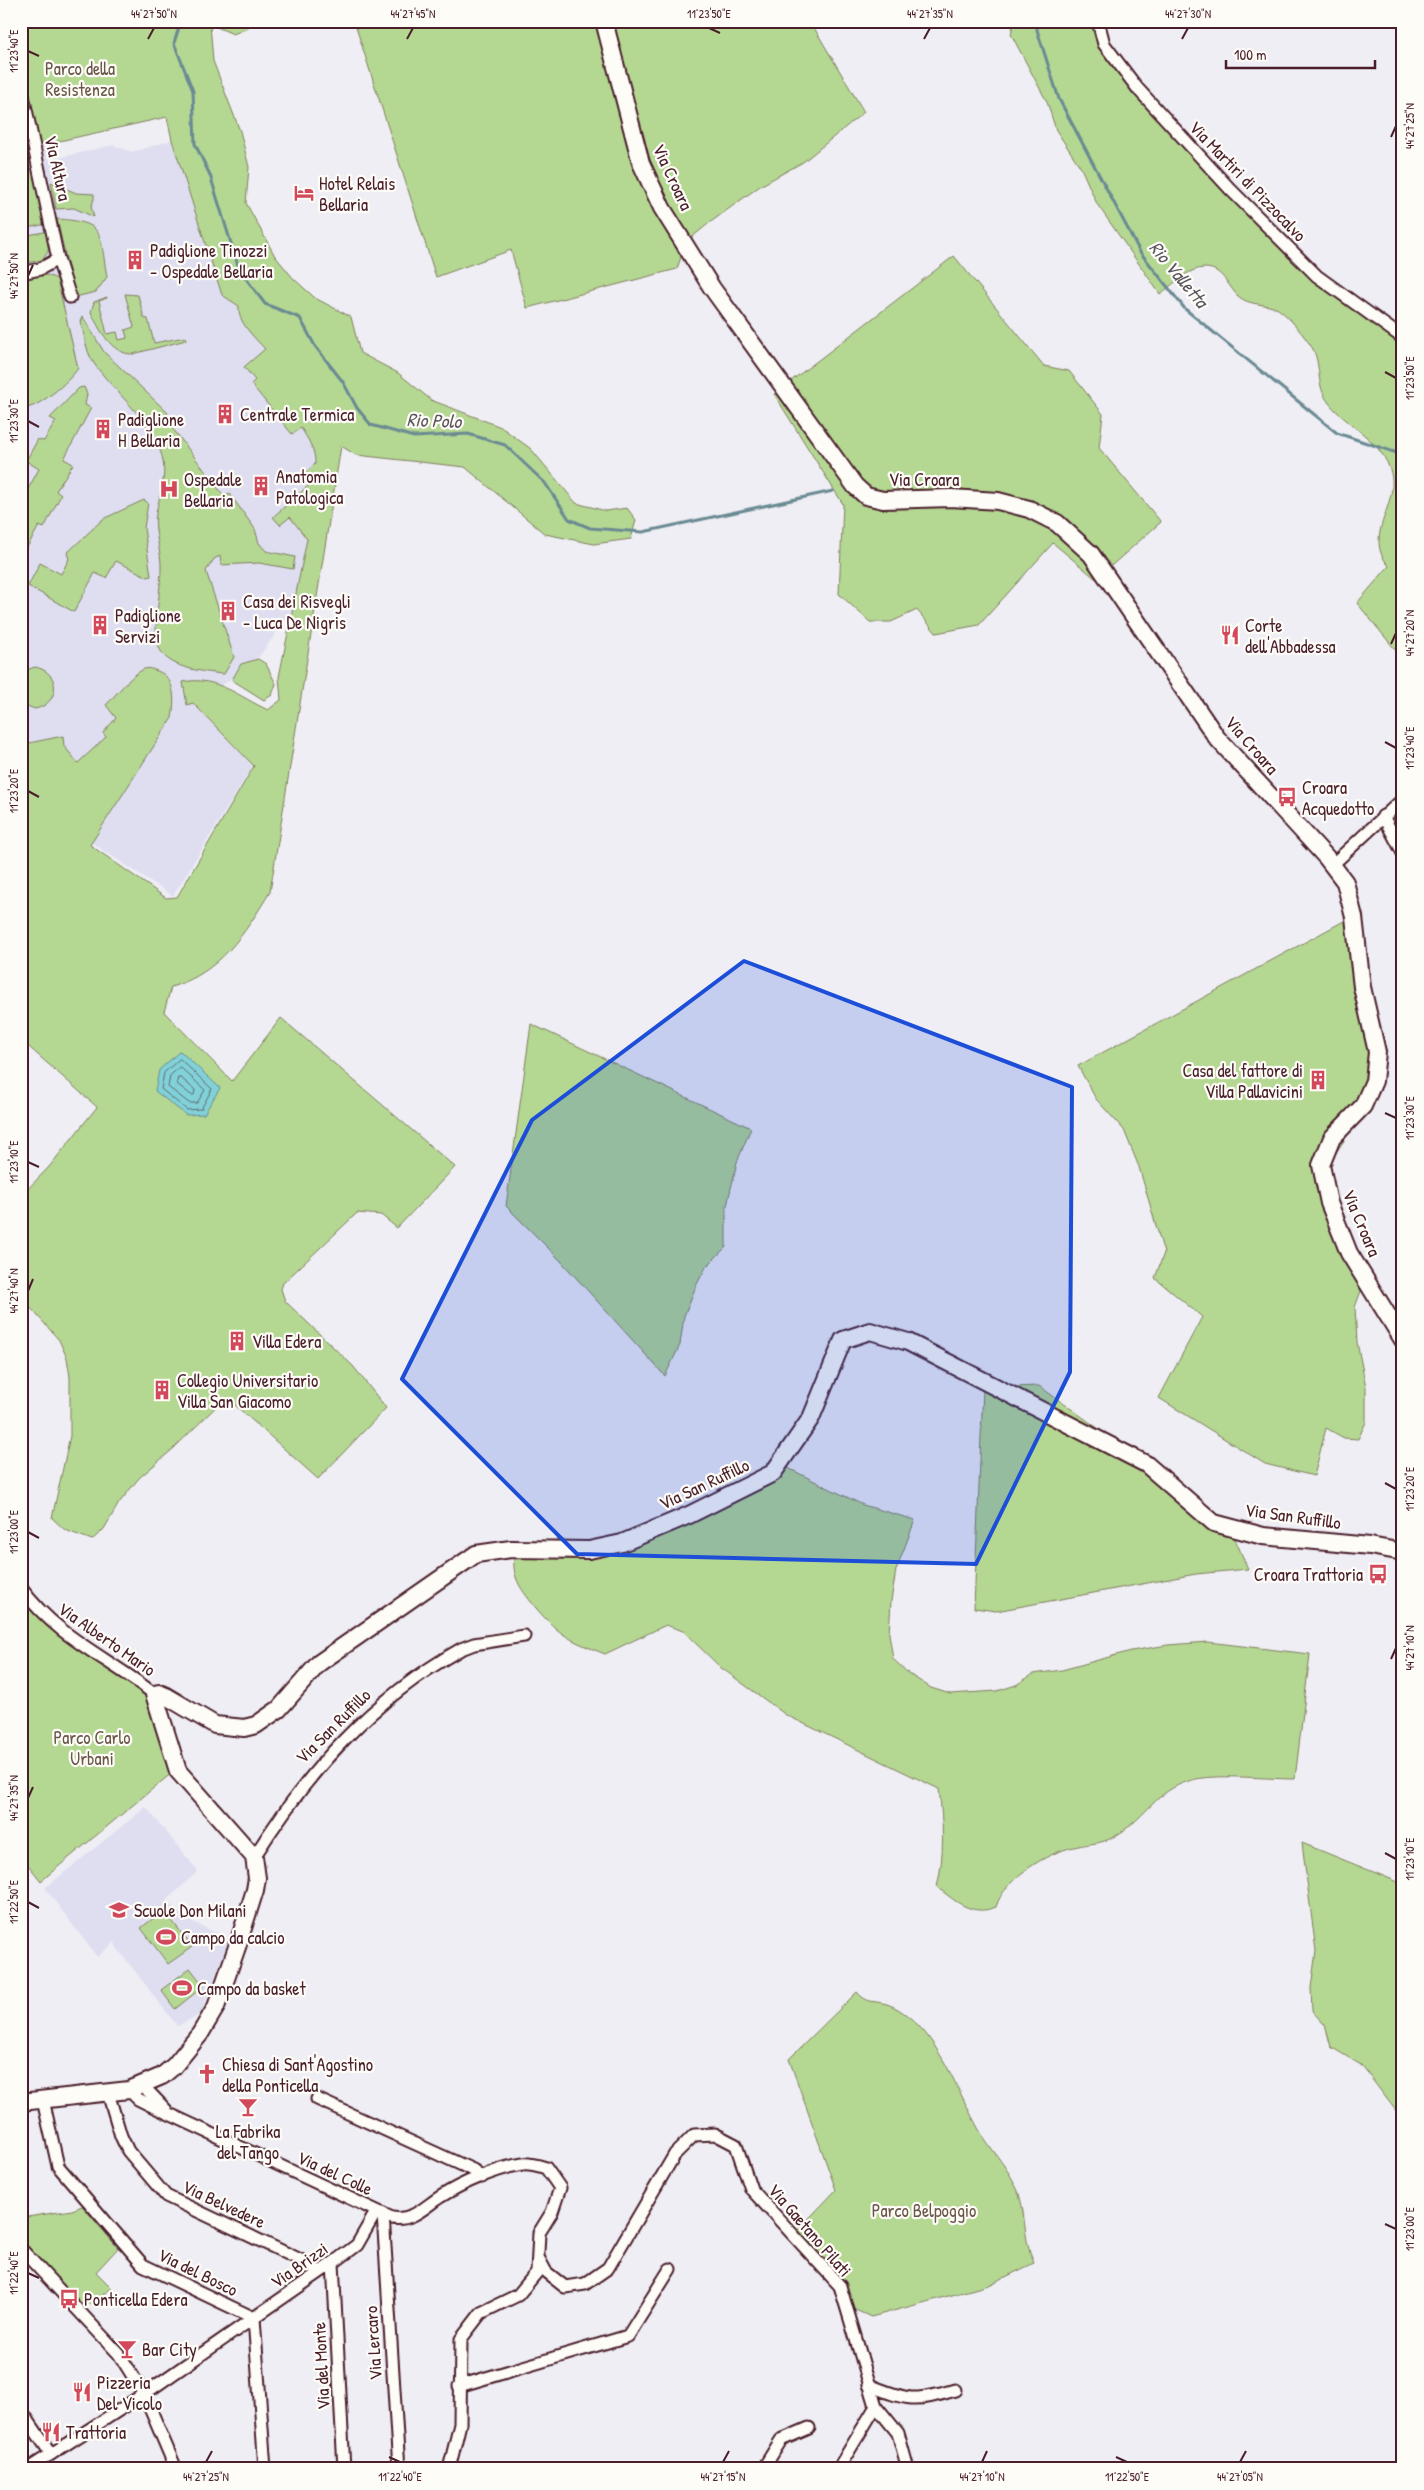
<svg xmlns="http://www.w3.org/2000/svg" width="1424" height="2490" font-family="'Patrick Hand',sans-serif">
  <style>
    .built { fill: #dedef0 }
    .green { fill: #b4d892; stroke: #7f7c5e }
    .water { fill: #81d2d8; stroke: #6b8a93 }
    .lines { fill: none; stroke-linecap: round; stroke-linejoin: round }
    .shore { stroke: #606770; stroke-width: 1 }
    .stream { stroke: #6b8a93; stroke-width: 3 }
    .street-casing { stroke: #4a1f2b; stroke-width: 15 }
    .secondary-casing { stroke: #4a1f2b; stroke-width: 20 }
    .street { stroke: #fdfcf7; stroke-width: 11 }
    .secondary { stroke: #fdfcf7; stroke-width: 16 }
    .marked { fill: #1d4ed8; fill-opacity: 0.2; stroke: #1d4ed8; stroke-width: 4; stroke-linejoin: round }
    .ticks { fill: none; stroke: #4a1f2b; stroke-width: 2 }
    .labels { text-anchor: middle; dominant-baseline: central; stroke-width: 4.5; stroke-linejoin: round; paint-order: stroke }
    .park-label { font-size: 18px; fill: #6a564a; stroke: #fdfcf7 }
    .street-label { font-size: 18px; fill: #4a1f2b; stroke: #fdfcf7 }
    .poi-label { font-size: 18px; fill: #4a1f2b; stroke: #fdfcf7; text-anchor: start }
    .water-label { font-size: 19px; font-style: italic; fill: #5a555f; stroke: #fdfcf7 }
    .neatline { fill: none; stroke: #4a1f2b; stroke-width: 2 }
    .ticks-label { font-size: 12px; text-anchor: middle; fill: #4a1f2b }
  </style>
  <rect width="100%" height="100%" fill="#efeef4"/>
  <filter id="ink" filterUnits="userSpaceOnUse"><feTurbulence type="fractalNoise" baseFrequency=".02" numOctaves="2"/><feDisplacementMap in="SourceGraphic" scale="10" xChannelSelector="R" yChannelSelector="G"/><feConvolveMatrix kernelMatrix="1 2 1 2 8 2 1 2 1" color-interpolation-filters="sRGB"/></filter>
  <g filter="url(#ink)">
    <g class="built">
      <path d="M30 81 49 160 113 145 132 152 172 140 222 295 249 313 327 438 293 610 252 666 193 703 253 766 173 896 92 843 21 832V83Z"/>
      <path d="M146 1807 198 1871 166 1901 186 1919 230 1939 200 2015 177 2026 117 1948 115 1942 97 1957 45 1888Z"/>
    </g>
    <g class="green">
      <path d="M21 21H246L248 28 233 34 210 24 213 61 240 131 249 167 246 203 275 256 293 278 315 298 351 317 360 353 398 373 431 400 501 427 531 449 576 503 606 511 627 508 636 520 631 539 594 544 545 534 465 467 356 455 341 446 270 892C245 933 220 973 171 987L164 1012 232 1081 281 1018 455 1167 397 1228 381 1215 357 1213 283 1283 281 1289 285 1301 353 1366 386 1408 318 1479 226 1397 173 1449 139 1478 119 1503 104 1529 92 1540 65 1530 52 1518 70 1436V1377L67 1358 59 1340 21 1297V1196L49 1167 97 1107 21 1040V833H25L27 768 24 763V744L63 736 64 746 78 763 106 737 103 733 116 718 106 705C117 694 128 678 142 670 147 667 152 669 157 671 176 677 175 702 172 718L90 845 166 898 177 897 254 766 193 703 187 705 183 682C216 675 241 698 268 710L281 700 279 677 307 539 290 517 280 525 273 517 309 485 302 476 315 464C316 451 308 439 301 428L292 434 251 384 255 380 244 367 265 349C255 338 237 322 239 306L222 295 172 140 167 117 37 146 21 77Z"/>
      <path d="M354 21H810L864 112 803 162 760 186 708 224 686 242 677 269 527 308 511 250 436 277Z"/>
      <path d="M1014 21H1101L1104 34 1136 83 1294 255 1335 287 1403 329V659L1357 603 1389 566C1362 536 1399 506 1391 473 1383 441 1347 426 1329 403 1315 385 1322 367 1313 349 1307 339 1288 315 1278 309 1266 303 1249 306 1238 296 1228 286 1222 268 1205 268 1188 268 1173 285 1160 294L1097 204 1081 168 1056 130 1047 102 1011 34Z"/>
      <path d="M21 128 25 129 47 224 21 229Z"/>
      <path d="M51 182 76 193 94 194V199L91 207 94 217 74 208 56 209Z"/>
      <path d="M57 219C107 222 99 233 107 277L96 292 75 297Z"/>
      <path d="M50 231 48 252 42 260 21 264V245H23L22 236Z"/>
      <path d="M954 256 1044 366 1069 371 1103 414 1099 448 1161 522 1096 579 1053 543 979 625 936 633 917 610 891 622H870L839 594 843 504 774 394Z"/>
      <path d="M47 275 57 279 78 368C71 380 35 412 21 408V280Z"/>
      <path d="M125 294 138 295 144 318 148 319 154 343 185 337 186 340 133 354C112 355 99 329 91 312L94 302 107 297V298L99 301 107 334 117 332 119 340 127 338 125 330 134 327Z"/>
      <path d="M83 317 104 352 168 413 164 417 224 496 229 493 255 529 259 543 266 551 295 557 293 569 259 563 221 565 220 556 214 559 206 571 234 657 224 674C135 666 158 638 161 570 162 551 153 532 156 513 160 493 168 474 161 453 150 419 113 391 93 362 86 351 84 334 81 322Z"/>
      <path d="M84 387 87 394 85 405 91 408 64 459 73 464 56 491 61 495 44 528 39 526 21 558V502L39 469 26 461 38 439 44 441 56 421 50 418 79 388Z"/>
      <path d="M144 500 148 503 144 528 151 576 148 577 116 561 106 578 95 573 74 612 28 586 40 563 61 574 69 559 67 553 103 519Z"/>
      <path d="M258 659 266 664 276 684 272 695 264 700 232 680 241 664Z"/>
      <path d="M35 667C62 672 60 704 35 709L21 704V672Z"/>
      <path d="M1353 916 1372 1054 1363 1112 1329 1163 1327 1185 1362 1288 1355 1307 1357 1342 1366 1387V1422L1358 1439 1344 1438 1326 1428 1314 1476 1265 1464 1159 1398 1202 1317 1155 1278 1164 1253 1139 1167 1124 1130 1096 1099 1078 1066Z"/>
      <path d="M531 1024 751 1128 737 1162 726 1210V1247L706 1267 696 1286 684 1316 680 1345 665 1376 560 1260 506 1206Z"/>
      <path d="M1039 1386 1130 1451 1229 1525 1248 1569 1196 1574 996 1611 974 1608 983 1388Z"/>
      <path d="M784 1466 863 1505 915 1520 896 1570 891 1601 889 1634 893 1659 909 1674 931 1688 950 1694 997 1691 1016 1685 1033 1674 1062 1670 1131 1651 1168 1645 1208 1642 1310 1654 1295 1779C1268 1779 1221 1774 1196 1779 1158 1788 1151 1811 1123 1831 1104 1845 1095 1842 1074 1847 1046 1853 1004 1879 996 1907 972 1917 955 1901 937 1887 945 1855 943 1822 939 1789L786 1715 720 1667 683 1631 666 1625 605 1654C570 1640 561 1637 536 1608 516 1583 510 1575 516 1542L608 1546Z"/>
      <path d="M21 1588 44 1616 146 1684 173 1772 41 1881 21 1856Z"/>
      <path d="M1302 1843 1403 1884V2120L1361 2065 1331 2047 1325 2025 1312 2011 1311 1988 1316 1951Z"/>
      <path d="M164 1910 192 1947 168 1964 141 1928Z"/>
      <path d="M190 1968 204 1986 175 2009 161 1990Z"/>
      <path d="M857 1992C867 2004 873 2000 887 2004 902 2009 916 2022 926 2034 948 2062 961 2097 978 2128 989 2147 1006 2165 1016 2186 1027 2210 1022 2238 1034 2263L989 2285 871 2317 851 2308 794 2234 836 2190 789 2059Z"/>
      <path d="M82 2206 118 2248 96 2272 112 2288 85 2307 47 2269 21 2238V2218L72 2210Z"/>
    </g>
    <path class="water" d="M180 1051 220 1088 204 1114 186 1115 155 1091 159 1070Z"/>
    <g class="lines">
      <g class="shore">
        <path d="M180 1059 212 1089 201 1109 187 1110 161 1089 164 1073Z"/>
        <path d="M180 1067 205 1090 197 1103H189L168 1087 170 1076Z"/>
        <path d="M178 1078H181L195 1090 194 1095H191L177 1084Z"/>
      </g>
      <g class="stream">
        <path d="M181 21 174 43 193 91 195 144 210 175 239 269 265 304 300 318 315 346 343 382 357 408 371 425 414 437 468 434 505 445 545 483 569 519 590 528 643 532 833 491"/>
        <path d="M1038 21 1037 30 1059 99 1140 252 1185 309 1337 433 1403 455"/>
      </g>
      <defs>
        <g id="street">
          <path d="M1098 21 1104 44 1138 89 1230 189 1317 276 1403 338"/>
          <path d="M21 86 58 259 70 297"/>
          <path d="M21 273 40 269 58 259"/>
          <path d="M1383 816 1403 853"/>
          <path d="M1332 865 1403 799"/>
          <path d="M21 1588C60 1640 106 1656 154 1694"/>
          <path d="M254 1857C309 1770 371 1700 461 1649L474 1644 524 1636"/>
          <path d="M146 2085 148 2091 166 2110"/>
          <path d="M129 2090 138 2099 150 2105 392 2218C413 2221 423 2208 440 2197 462 2183 497 2168 523 2164 530 2163 539 2166 546 2168L560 2188 552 2212 539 2233 537 2272 518 2295 481 2313 461 2339 460 2424 449 2469"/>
          <path d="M108 2093 121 2136 128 2151 166 2196 309 2264 319 2272"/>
          <path d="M317 2099 473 2170 482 2177"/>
          <path d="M43 2100 58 2166 143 2265 254 2318 265 2469"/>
          <path d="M383 2214 399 2469"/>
          <path d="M21 2249 119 2354 144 2394 176 2469"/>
          <path d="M539 2259 546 2272 565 2287 585 2284 608 2268 675 2154 694 2135 715 2134 736 2145 751 2189 840 2286 876 2406 898 2433 908 2469"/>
          <path d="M333 2263 344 2469"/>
          <path d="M869 2385C908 2401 915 2402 955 2390"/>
          <path d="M459 2386 628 2336 670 2269"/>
          <path d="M21 2410 51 2454"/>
          <path d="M28 2469 144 2394 333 2263 357 2245 376 2212"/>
          <path d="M763 2469 781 2440 809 2428"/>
          <path d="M838 2469 876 2406"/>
        </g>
        <g id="secondary">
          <path d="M604 21 641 163 662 208 712 288 855 486 866 496 883 500 951 498 998 501 1029 509 1057 523 1091 554 1217 738 1326 857 1345 882 1354 917 1362 987 1377 1052 1374 1081 1363 1106 1332 1138 1321 1165 1329 1203 1349 1253 1403 1340"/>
          <path d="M21 2102 129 2090 162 2076 174 2066 200 2034 216 2007 237 1947 255 1890 257 1878 254 1857 178 1771 154 1694 159 1693 166 1696 215 1725 244 1728 256 1725 279 1709 319 1663 476 1554 511 1549 589 1550 622 1543 689 1515 773 1473 811 1418 843 1340 870 1331 908 1342 1146 1464 1214 1523 1263 1536 1370 1546 1403 1552"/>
        </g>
      </defs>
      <use href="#street" class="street-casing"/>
      <use href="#secondary" class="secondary-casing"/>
      <use href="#street" class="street"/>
      <use href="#secondary" class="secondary"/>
    </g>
  </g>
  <path class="marked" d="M744 961 1072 1087 1070 1372 976 1564 577 1554 402 1379 532 1120Z"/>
  <path class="ticks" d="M709 28 720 33M148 39 154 28M407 39 413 28M924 39 930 28M1182 39 1188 28M28 51 39 56M1391 137 1396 126M28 276 33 265M1385 372 1396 378M28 421 39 427M1391 644 1396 633M1385 742 1396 748M28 791 39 797M1385 1113 1396 1118M28 1162 39 1167M28 1291 33 1279M1385 1483 1396 1489M28 1532 39 1538M1391 1659 1396 1648M28 1798 33 1787M1385 1853 1396 1859M28 1902 39 1908M1385 2224 1396 2229M28 2273 39 2278M389 2457 400 2462M1116 2457 1127 2462M206 2462 212 2451M723 2462 729 2451M982 2462 987 2451M1240 2462 1246 2451"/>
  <defs>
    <symbol id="hotel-bare" viewBox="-9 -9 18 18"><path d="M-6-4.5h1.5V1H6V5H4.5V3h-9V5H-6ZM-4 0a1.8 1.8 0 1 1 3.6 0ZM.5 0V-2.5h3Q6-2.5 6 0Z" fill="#d1495b" stroke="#fdfcf7" stroke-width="2.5" paint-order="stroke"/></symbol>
    <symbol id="building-bare" viewBox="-9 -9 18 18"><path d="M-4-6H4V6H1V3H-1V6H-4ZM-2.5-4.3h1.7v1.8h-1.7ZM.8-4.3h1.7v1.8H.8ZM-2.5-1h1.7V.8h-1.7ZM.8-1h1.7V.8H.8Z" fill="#d1495b" stroke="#fdfcf7" stroke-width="2.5" paint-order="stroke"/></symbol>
    <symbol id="hospital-bare" viewBox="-9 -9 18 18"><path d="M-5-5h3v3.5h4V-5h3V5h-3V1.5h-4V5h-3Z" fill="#d1495b" stroke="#fdfcf7" stroke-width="2.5" paint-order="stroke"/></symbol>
    <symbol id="restaurant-bare" viewBox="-9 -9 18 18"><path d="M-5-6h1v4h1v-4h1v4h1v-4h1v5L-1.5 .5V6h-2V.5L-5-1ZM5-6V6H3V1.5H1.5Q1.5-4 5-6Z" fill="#d1495b" stroke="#fdfcf7" stroke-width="2.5" paint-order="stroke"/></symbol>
    <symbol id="bus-bare" viewBox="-9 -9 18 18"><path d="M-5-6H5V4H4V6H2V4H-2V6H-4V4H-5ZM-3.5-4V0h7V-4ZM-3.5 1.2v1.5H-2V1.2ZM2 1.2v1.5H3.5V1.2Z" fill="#d1495b" stroke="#fdfcf7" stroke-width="2.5" paint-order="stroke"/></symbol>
    <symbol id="school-bare" viewBox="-9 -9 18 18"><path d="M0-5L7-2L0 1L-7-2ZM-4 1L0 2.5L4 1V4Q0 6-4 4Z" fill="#d1495b" stroke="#fdfcf7" stroke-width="2.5" paint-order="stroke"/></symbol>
    <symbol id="stadium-bare" viewBox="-9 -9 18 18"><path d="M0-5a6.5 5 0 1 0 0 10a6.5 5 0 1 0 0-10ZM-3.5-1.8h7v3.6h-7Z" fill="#d1495b" stroke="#fdfcf7" stroke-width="2.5" paint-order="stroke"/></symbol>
    <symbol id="church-bare" viewBox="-9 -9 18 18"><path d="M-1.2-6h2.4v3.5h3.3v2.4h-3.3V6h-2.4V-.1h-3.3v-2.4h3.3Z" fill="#d1495b" stroke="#fdfcf7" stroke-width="2.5" paint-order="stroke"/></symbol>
    <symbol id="bar-bare" viewBox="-9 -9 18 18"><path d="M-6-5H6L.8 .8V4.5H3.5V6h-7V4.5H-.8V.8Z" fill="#d1495b" stroke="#fdfcf7" stroke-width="2.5" paint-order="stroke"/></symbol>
  </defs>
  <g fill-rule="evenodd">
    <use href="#hotel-bare" x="290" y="179" width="28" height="28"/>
    <use href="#building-bare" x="121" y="246" width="28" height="28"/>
    <use href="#building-bare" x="211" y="400" width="28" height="28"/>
    <use href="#building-bare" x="89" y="415" width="28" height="28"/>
    <use href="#building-bare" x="247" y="472" width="28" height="28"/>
    <use href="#hospital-bare" x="155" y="475" width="28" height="28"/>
    <use href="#building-bare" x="214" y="597" width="28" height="28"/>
    <use href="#building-bare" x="86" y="611" width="28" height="28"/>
    <use href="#restaurant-bare" x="1216" y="621" width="28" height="28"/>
    <use href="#bus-bare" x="1273" y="783" width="28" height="28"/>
    <use href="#building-bare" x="1304" y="1066" width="28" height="28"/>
    <use href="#building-bare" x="223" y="1327" width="28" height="28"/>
    <use href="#building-bare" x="148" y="1376" width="28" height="28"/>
    <use href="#bus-bare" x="1364" y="1560" width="28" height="28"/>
    <use href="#school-bare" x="105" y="1896" width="28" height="28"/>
    <use href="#stadium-bare" x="152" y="1923" width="28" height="28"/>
    <use href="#stadium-bare" x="168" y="1974" width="28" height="28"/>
    <use href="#church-bare" x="193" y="2060" width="28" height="28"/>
    <use href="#bar-bare" x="234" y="2093" width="28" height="28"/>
    <use href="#bus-bare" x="55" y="2285" width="28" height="28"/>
    <use href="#bar-bare" x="113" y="2335" width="28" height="28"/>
    <use href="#restaurant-bare" x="68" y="2378" width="28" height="28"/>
    <use href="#restaurant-bare" x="37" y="2418" width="28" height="28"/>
  </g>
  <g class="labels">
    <g class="park-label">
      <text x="80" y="68">Parco della<tspan x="80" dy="21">Resistenza</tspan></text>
      <text x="92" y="1737">Parco Carlo<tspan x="92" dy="21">Urbani</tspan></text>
      <text x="924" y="2210">Parco Belpoggio</text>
    </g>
    <g class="street-label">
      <text transform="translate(58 168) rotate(77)">Via Altura</text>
      <text transform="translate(673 177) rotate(65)">Via Croara</text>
      <text transform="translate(1248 181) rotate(46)">Via Martiri di Pizzocalvo</text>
      <text x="924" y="479">Via Croara</text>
      <text transform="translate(1252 745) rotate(49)">Via Croara</text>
      <text transform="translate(1362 1223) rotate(67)">Via Croara</text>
      <text transform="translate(704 1484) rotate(-25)">Via San Ruffillo</text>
      <text transform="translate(1293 1516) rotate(8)">Via San Ruffillo</text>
      <text transform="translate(107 1639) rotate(35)">Via Alberto Mario</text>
      <text transform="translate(333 1726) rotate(-45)">Via San Ruffillo</text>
      <text transform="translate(335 2173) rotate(25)">Via del Colle</text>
      <text transform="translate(224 2204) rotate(25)">Via Belvedere</text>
      <text transform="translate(810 2230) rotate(49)">Via Gaetano Pilati</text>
      <text transform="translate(299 2265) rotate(-35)">Via Brizzi</text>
      <text transform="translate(198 2272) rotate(26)">Via del Bosco</text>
      <text transform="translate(373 2343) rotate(-94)">Via Lercaro</text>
      <text transform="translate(321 2366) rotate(-93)">Via del Monte</text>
    </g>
    <g class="poi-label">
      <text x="319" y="183">Hotel Relais<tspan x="319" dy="21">Bellaria</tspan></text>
      <text x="150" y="250">Padiglione Tinozzi<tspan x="150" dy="21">- Ospedale Bellaria</tspan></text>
      <text x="240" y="414">Centrale Termica</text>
      <text x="118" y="419">Padiglione<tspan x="118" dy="21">H Bellaria</tspan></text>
      <text x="276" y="476">Anatomia<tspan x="276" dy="21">Patologica</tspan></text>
      <text x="184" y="479">Ospedale<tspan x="184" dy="21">Bellaria</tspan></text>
      <text x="243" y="601">Casa dei Risvegli<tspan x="243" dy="21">- Luca De Nigris</tspan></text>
      <text x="115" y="615">Padiglione<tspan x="115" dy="21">Servizi</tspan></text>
      <text x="1245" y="625">Corte<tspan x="1245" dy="21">dell'Abbadessa</tspan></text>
      <text x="1302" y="787">Croara<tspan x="1302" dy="21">Acquedotto</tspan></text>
      <text x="1303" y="1070" text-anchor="end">Casa del fattore di<tspan x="1303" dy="21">Villa Pallavicini</tspan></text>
      <text x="252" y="1341">Villa Edera</text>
      <text x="177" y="1380">Collegio Universitario<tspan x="177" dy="21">Villa San Giacomo</tspan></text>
      <text x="1363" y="1574" text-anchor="end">Croara Trattoria</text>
      <text x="134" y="1910">Scuole Don Milani</text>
      <text x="181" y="1937">Campo da calcio</text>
      <text x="197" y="1988">Campo da basket</text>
      <text x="222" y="2064">Chiesa di Sant'Agostino<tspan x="222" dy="21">della Ponticella</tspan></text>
      <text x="248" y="2131" text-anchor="middle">La Fabrika<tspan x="248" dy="21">del Tango</tspan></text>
      <text x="84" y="2299">Ponticella Edera</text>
      <text x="142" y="2349">Bar City</text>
      <text x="97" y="2382">Pizzeria<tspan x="97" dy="21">Del Vicolo</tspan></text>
      <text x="66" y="2432">Trattoria</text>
    </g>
    <g class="water-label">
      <text transform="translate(1179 274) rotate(50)">Rio Valletta</text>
      <text transform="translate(434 420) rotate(2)">Rio Polo</text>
    </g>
  </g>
  <rect width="1424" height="2490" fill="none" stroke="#fdfcf7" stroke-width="55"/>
  <path d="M1226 60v8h149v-8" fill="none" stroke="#4a1f2b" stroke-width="2.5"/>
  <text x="1234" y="60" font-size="15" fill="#4a1f2b" stroke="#fdfcf7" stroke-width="4" paint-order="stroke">100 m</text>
  <rect x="28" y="28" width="1368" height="2434" class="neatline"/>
  <g class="ticks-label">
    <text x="154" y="18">44°27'50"N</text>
    <text x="413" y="18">44°27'45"N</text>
    <text x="709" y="18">11°23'50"E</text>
    <text x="930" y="18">44°27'35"N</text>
    <text x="1188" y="18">44°27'30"N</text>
    <text transform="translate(14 51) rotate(-90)" y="4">11°23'40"E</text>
    <text transform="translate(1410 126) rotate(-90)" y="4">44°27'25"N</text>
    <text transform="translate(14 276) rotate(-90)" y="4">44°27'50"N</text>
    <text transform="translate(1410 378) rotate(-90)" y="4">11°23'50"E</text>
    <text transform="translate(14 421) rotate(-90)" y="4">11°23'30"E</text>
    <text transform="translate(1410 633) rotate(-90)" y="4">44°27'20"N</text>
    <text transform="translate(1410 748) rotate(-90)" y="4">11°23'40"E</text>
    <text transform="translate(14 791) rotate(-90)" y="4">11°23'20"E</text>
    <text transform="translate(1410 1118) rotate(-90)" y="4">11°23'30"E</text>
    <text transform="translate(14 1162) rotate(-90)" y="4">11°23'10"E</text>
    <text transform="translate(14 1291) rotate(-90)" y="4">44°27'40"N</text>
    <text transform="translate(1410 1489) rotate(-90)" y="4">11°23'20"E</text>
    <text transform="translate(14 1532) rotate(-90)" y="4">11°23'00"E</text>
    <text transform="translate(1410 1648) rotate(-90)" y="4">44°27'10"N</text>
    <text transform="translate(14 1798) rotate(-90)" y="4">44°27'35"N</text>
    <text transform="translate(1410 1859) rotate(-90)" y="4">11°23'10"E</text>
    <text transform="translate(14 1902) rotate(-90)" y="4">11°22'50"E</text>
    <text transform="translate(1410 2229) rotate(-90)" y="4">11°23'00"E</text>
    <text transform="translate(14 2273) rotate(-90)" y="4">11°22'40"E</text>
    <text x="206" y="2481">44°27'25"N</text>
    <text x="400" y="2481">11°22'40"E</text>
    <text x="723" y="2481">44°27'15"N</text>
    <text x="982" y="2481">44°27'10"N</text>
    <text x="1127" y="2481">11°22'50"E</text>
    <text x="1240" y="2481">44°27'05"N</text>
  </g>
</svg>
